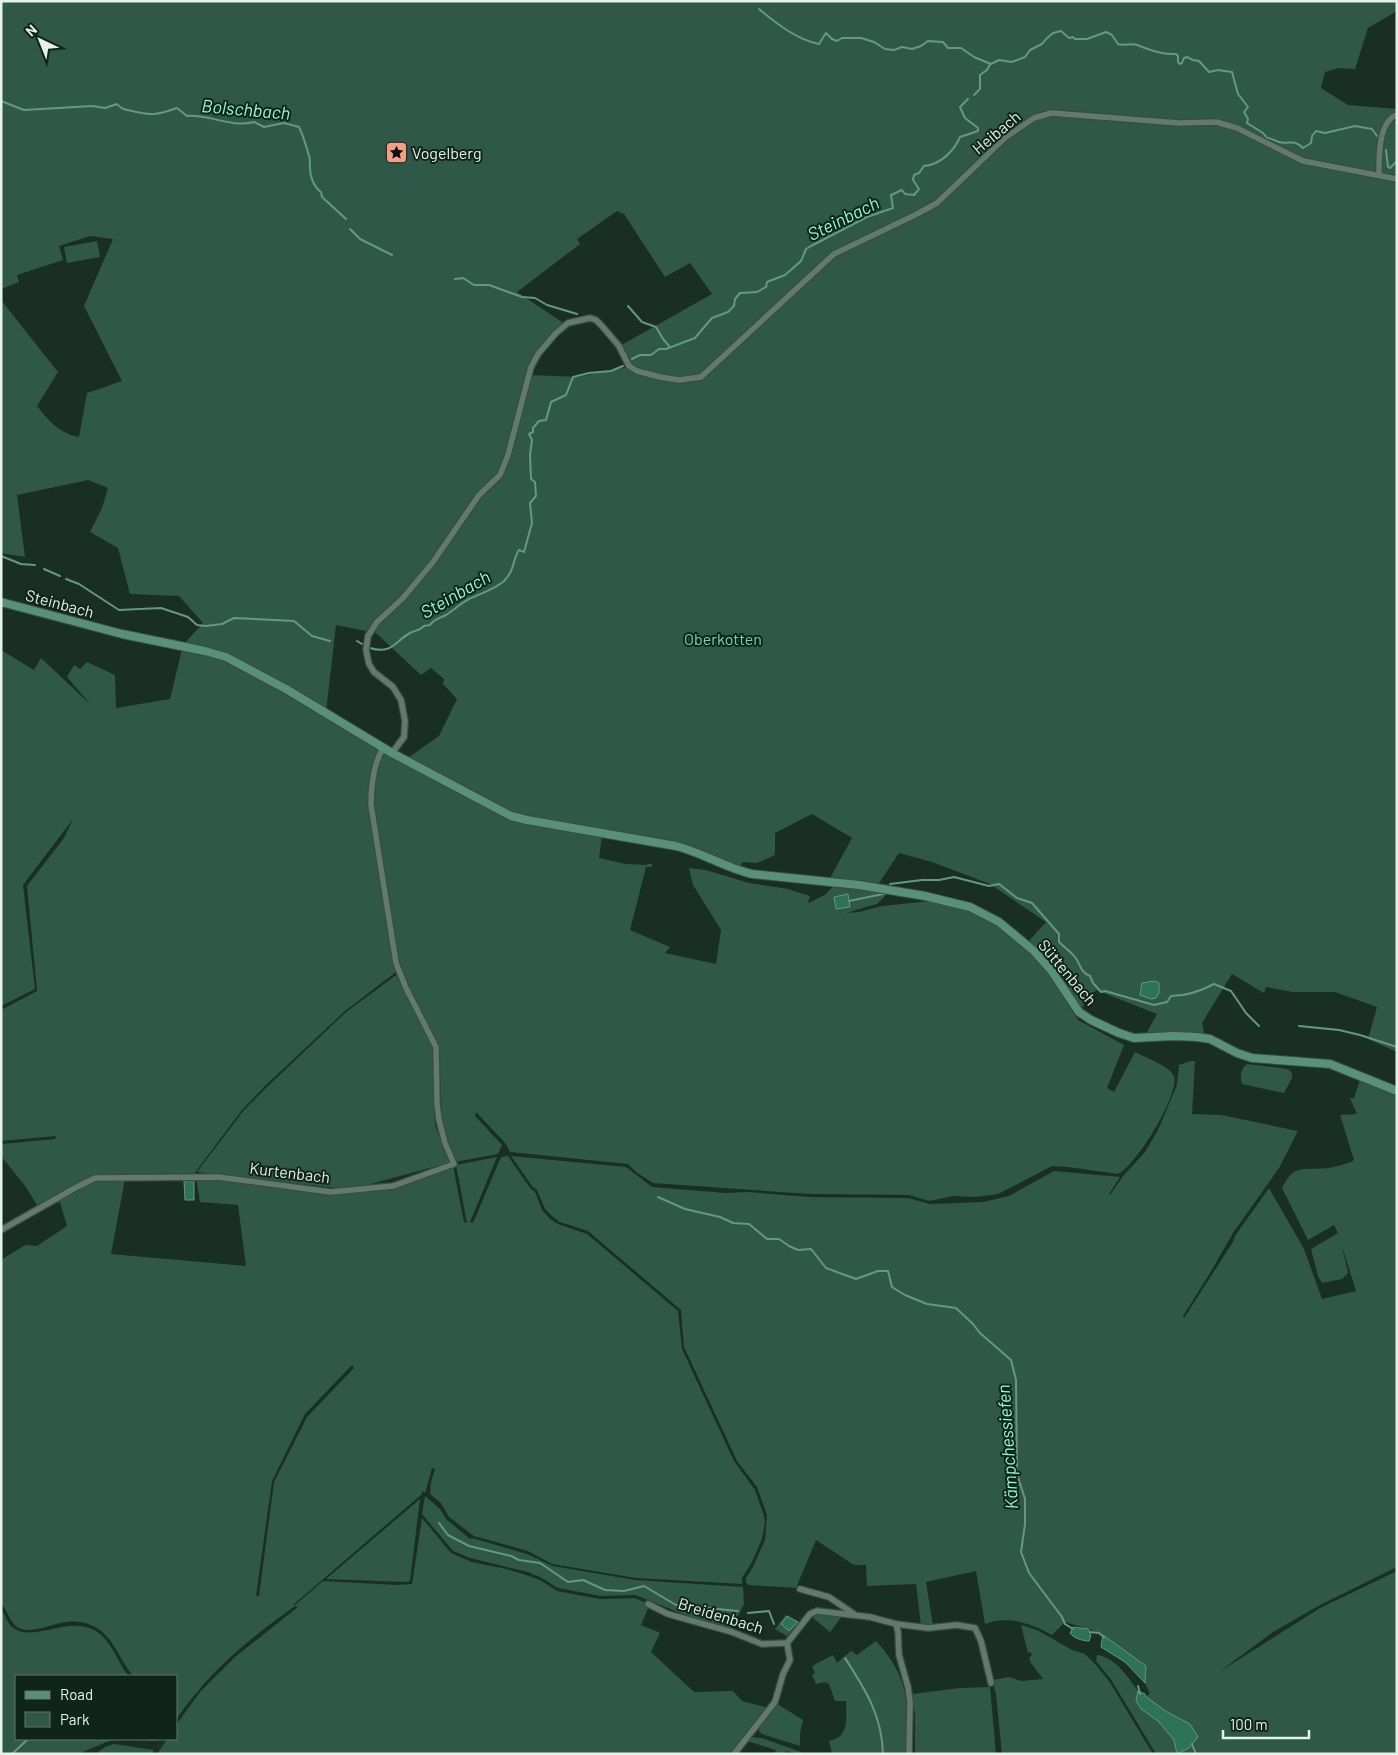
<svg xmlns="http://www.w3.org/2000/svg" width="1398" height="1755" font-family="Barlow,sans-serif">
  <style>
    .green { fill: #2f5848; fill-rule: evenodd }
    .water { fill: #2d7259; stroke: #649885 }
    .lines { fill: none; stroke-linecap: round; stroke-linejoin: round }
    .stream { stroke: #649885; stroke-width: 2 }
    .street-casing { stroke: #394c44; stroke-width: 8 }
    .secondary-casing { stroke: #394c44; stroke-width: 10 }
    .street { stroke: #61796f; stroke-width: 5.5 }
    .secondary { stroke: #58907c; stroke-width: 8 }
    .labels { text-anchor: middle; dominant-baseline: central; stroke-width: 4; stroke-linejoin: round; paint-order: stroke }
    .street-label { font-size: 16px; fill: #e5f2ec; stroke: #0f251c }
    .poi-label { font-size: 16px; fill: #e5f2ec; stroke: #0f251c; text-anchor: start }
    .park-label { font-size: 16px; fill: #72d7b0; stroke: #0f251c }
    .water-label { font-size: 18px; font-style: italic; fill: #95fad2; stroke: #0f251c }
  </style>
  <rect width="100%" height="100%" fill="#192f26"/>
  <g class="green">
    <path d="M1 1H1397V11L1368 28 1355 69 1338 68 1325 72 1321 88 1348 105 1397 109V1052L1368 1039 1377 1007 1335 992H1293L1266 987 1264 993 1232 974 1202 1023 1205 1037 1145 1036 1157 1014 1096 990 1079 1011 1027 943 1046 922 990 884 932 862 899 853 877 886 829 880 852 838 812 814 775 833V855L757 863 743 862 738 869 687 848 519 817 442 781 452 790 511 821 602 836 599 858 626 864 647 865 648 864H652V867H646L630 930 670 947 665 953 716 964 721 930 693 885 689 868 706 870 749 883 788 889 810 896 808 903 825 895 834 885 888 893 877 904 846 913 859 912 882 906 931 901 980 915 1001 928 1034 957 1046 970 1078 1020 1124 1045 1107 1088 1114 1092 1135 1052C1144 1057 1170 1066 1174 1076 1180 1094 1136 1166 1118 1174L1068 1167 1052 1166 998 1194 975 1197 953 1196 929 1201 909 1195 810 1194 653 1183 636 1172 628 1164 510 1152 506 1144 476 1112 475 1116 502 1145 498 1154 455 1162 447 1142 442 1121 439 1051 435 1037 404 979 398 962 389 913 396 972 345 1011 265 1086 242 1110 194 1174 175 1177 95 1176 38 1207 26 1187 1 1156V1144L55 1139 56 1136 1 1141V1010L37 991 27 886 64 838 73 819 23 885 35 989 1 1006V650L34 670 41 658 91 705 67 677 74 665 80 669 87 662 115 675 116 708 170 699 183 645 203 623 179 596 130 594 118 548 90 532 102 508 108 488 88 480 17 495 25 557 1 553V300L58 372 37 406C48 420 60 434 79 437L87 393 122 381 84 306 113 239 90 236 59 246 63 260 17 275 19 282 1 289ZM617 211 624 214 665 277 690 263 712 294 618 347 628 367 578 377 530 375 538 357 565 324 517 292 580 244 577 239ZM336 625 376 633 421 675 431 668 444 679 443 684 457 699 439 736 405 760 341 727 282 692 276 683 326 712Z"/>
    <path d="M97 241 100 257 67 263 64 247Z"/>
    <path d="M396 975 400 978 433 1048 436 1073 434 1107 435 1125 442 1144 452 1162 367 1185 336 1188 197 1172 244 1110 267 1087 345 1013Z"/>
    <path d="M1191 1061H1195L1192 1114 1221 1115 1298 1131 1279 1168 1233 1233 1210 1273 1183 1316 1184 1318 1233 1242 1235 1236 1269 1188 1304 1249 1322 1299 1356 1291 1342 1246 1348 1273 1342 1279 1322 1283 1318 1276 1311 1249 1338 1233 1334 1225 1308 1240 1282 1188C1294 1162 1306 1171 1328 1168 1336 1167 1344 1164 1351 1162L1354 1160 1340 1115 1357 1114 1350 1098H1354L1360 1080 1397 1095V1567L1320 1605 1273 1632 1219 1672 1320 1608 1397 1571V1754H1178L1193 1745 1190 1724 1167 1712 1145 1696 1150 1694 1145 1683 1146 1666 1100 1633 1065 1622 1052 1635C1033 1624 1008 1615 985 1624L976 1571 926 1582 933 1626H921L916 1584 867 1586 866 1565H854L816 1540 796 1588 749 1585 746 1583V1578L753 1567 765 1540 767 1515 757 1487 737 1461 684 1347 681 1310 588 1231 560 1222 553 1217 545 1209 537 1190 532 1186 511 1156 626 1167 652 1187 726 1193 747 1192 810 1197 908 1198 930 1204 983 1202 1009 1196 1054 1171 1120 1177 1109 1194 1110 1195 1124 1175 1145 1152 1158 1130 1177 1085 1179 1065Z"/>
    <path d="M1247 1064 1288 1069 1292 1073V1078L1284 1093 1242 1084C1240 1077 1240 1069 1247 1064Z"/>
    <path d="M508 1156 530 1188 535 1192 542 1210 550 1219 558 1224 587 1234 678 1311 682 1349 734 1461 755 1490 764 1516 765 1522 762 1539 752 1562 742 1578V1584L636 1578 552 1564 528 1551 474 1536 449 1517 441 1503 430 1494 431 1482 435 1469 432 1468 425 1493 422 1491V1494L293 1605H295L323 1581 397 1585 412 1584 422 1518 451 1553 472 1562 506 1569 526 1575 540 1580 557 1591 600 1599 634 1598 671 1612 649 1606 641 1625 660 1633 651 1652 694 1692 733 1691 742 1701 769 1708 730 1754H157L167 1739H176V1725L200 1692 235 1657 298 1607 295 1606C250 1638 207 1673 176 1720V1676H133C120 1660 115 1640 97 1628 86 1621 72 1620 60 1623 46 1626 23 1637 13 1623 9 1618 6 1609 1 1603V1260L25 1245 37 1246 67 1226 60 1202 40 1209 97 1179H125L111 1254 246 1266 238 1205 200 1202 196 1177 332 1195 385 1189 453 1166 464 1222 467 1223 456 1165 497 1157 470 1222 473 1223 501 1157ZM352 1365 354 1368 307 1417 274 1482 259 1596H256L272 1481 305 1414Z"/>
    <path d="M425 1496 440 1509 446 1519 470 1539 472 1538 527 1554 553 1566 635 1580 743 1587 744 1604 731 1630 688 1616 635 1595 601 1596 558 1588 542 1578 528 1572 470 1558 453 1551 422 1514Z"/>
    <path d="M420 1499 410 1581 404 1582 326 1579Z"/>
    <path d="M1 1609C5 1614 7 1622 11 1626 30 1645 67 1615 94 1630 113 1641 116 1661 129 1676H16V1739H156L157 1741 119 1739 109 1741 78 1754H1Z"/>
    <path d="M814 1614 843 1615 830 1632 811 1616Z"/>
    <path d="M786 1615 799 1622 787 1636 775 1629Z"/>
    <path d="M1021 1625 1037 1630 1072 1650 1085 1654 1096 1665 1109 1681 1153 1754H1002L996 1694 992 1680 1009 1677 1021 1681 1043 1679 1031 1663 1029 1658 1032 1655 1030 1652 1028 1653Z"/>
    <path d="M876 1641C910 1678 909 1706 907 1754H832L829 1741C850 1737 846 1718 846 1701H835L829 1684 825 1682 816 1684 812 1675 815 1673 812 1666 833 1655 837 1663 851 1651 857 1655Z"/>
    <path d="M1097 1655C1115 1657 1128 1677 1138 1691L1136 1701 1141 1709 1158 1721 1174 1740 1177 1754H1156L1112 1681 1096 1661Z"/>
    <path d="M990 1687 996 1754H915V1715L912 1694 960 1688Z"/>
    <path d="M776 1703 803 1720 800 1733V1746L762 1734 759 1731 760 1724Z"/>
    <path d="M751 1737 762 1738 801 1752 800 1754 786 1751 784 1754H774L776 1750 747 1741Z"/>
    <path d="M114 1744 154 1750 151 1754H95L105 1747Z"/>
  </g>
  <g class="water">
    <path d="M848 894 850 907 836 909 834 897Z"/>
    <path d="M1155 981 1159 983V993L1156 998 1151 999 1140 995 1142 983Z"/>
    <path d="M184 1181H194V1200H185Z"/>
    <path d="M787 1616 798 1622 789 1631 781 1624Z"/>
    <path d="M1073 1627 1088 1629 1091 1635 1089 1641C1083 1641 1073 1638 1070 1633Z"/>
    <path d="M1103 1635 1146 1666 1145 1683 1125 1662 1101 1647Z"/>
    <path d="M1138 1691 1145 1694V1696L1167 1712 1190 1724 1198 1737 1189 1748 1177 1754 1174 1740 1158 1721 1141 1709 1136 1701Z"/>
  </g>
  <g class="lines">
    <g class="stream">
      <path d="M759 9C776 23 797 40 819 44L826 33 832 39 837 41 842 38H861L874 42 885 49 894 50 902 47 912 49 921 46 928 41 943 42 948 48H961L974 57 991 64 999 60 1012 62 1025 57 1030 50 1042 44 1046 39 1053 33 1061 31 1069 38 1073 37 1075 39H1087L1106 32 1112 35 1118 44C1124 46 1132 43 1137 45 1150 50 1163 55 1176 54L1178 56V62L1180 64 1182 63 1184 58 1187 57 1193 60 1199 61 1209 72 1218 70 1232 72 1238 94 1248 107 1244 112 1248 119 1247 123 1263 133 1267 138C1272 138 1274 141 1279 142 1289 145 1293 138 1303 148L1311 143 1312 136 1316 131 1325 133 1355 126 1372 129 1377 136"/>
      <path d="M974 95 980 89V75L987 70 990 64"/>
      <path d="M1 101 24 110 92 106 105 108 117 104C121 109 126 110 132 111 152 116 157 115 177 108L187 116C209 114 231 128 254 122L264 127 284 123 299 127C304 137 306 146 309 156 311 160 309 164 310 168 310 177 314 187 321 192L322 197 346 219"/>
      <path d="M1386 150 1388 167 1390 168 1397 161"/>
      <path d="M350 229 360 239 392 255"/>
      <path d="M455 279 463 278 474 285H489L522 297 535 298 547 305 577 314"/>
      <path d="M628 306 642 322 656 327 663 339 669 346"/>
      <path d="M632 359 640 355H651L659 349H666L695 338 712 318 728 312 734 306 735 299 740 293 757 292 766 287 767 282 785 275 801 261 806 249 811 246 867 217 893 208 891 195 902 190 905 194 914 195 919 189 913 180 914 175 919 173 924 166C940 165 954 151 960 137L978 131V128L965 118 960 107 968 99"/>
      <path d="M1 556 21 564 35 565"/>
      <path d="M44 569 60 576"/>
      <path d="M66 579 79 584 119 610 161 608 188 617 197 625 206 626 222 624 234 618 294 621 312 636 330 641"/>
      <path d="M357 641 362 644"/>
      <path d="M370 648C392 655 395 641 410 633 416 630 419 631 424 626L430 625C434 619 440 618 446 615 454 610 461 603 469 599 481 593 494 590 504 581 515 570 512 561 519 550L524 552 532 523 530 503 536 496 535 482 531 479 530 455 532 440 529 434 533 432V428L539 421 546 420 551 402 566 395 573 377 589 373 611 371 623 366"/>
      <path d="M890 884 922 880H939L954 877 989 886 999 884 1017 898 1032 903 1059 934V942C1064 947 1071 952 1075 957 1081 965 1080 972 1090 976L1093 983 1101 992 1105 991 1154 1005 1167 1002 1171 996C1186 996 1201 991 1214 984L1231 991 1246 1013 1259 1026"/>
      <path d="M849 901 883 894"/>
      <path d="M1299 1026 1339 1030 1360 1035 1397 1047"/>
      <path d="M658 1197 685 1209 720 1217 733 1223 749 1224 767 1239H779L789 1246 798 1250 811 1249 826 1268 856 1279 878 1271H888L892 1287 905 1295 927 1304 956 1308 973 1324 980 1333 1011 1360 1016 1380 1017 1474 1025 1499V1524L1021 1552 1029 1573 1062 1617 1065 1624 1073 1629"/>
      <path d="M439 1523 448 1535 469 1546 511 1556 519 1560 540 1563 568 1582 583 1580 605 1590 624 1591 644 1586 676 1605 738 1611"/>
      <path d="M748 1613 769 1611 774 1624"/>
      <path d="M1090 1632 1099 1633 1104 1637"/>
      <path d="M845 1658C865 1689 882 1715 883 1754"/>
      <path d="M1138 1686 1140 1694"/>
      <path d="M1192 1744 1196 1754"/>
      <path d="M12 1754 28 1739"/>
    </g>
    <defs>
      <g id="street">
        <path d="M1379 175C1379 159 1378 121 1397 115"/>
        <path d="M392 753 404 737 405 721 401 700 393 687 374 672 369 664 366 650 368 636 377 622 403 598 433 562 479 495 500 475 508 455 531 367 538 354 556 333 568 323 590 318 596 320 602 326 619 346 629 366 637 371 660 377 679 380 701 377 834 254 915 215 937 203 1006 137 1034 118 1051 113 1179 123 1216 122 1237 128 1303 161 1397 179"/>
        <path d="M1 1230 75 1188 95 1178 218 1177 331 1192 393 1186 454 1164 445 1143 439 1120 437 1104 436 1047 406 988 396 963 371 805C371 785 373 765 383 748"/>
        <path d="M800 1589 829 1597 854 1614"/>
        <path d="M648 1604 668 1614 732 1632 762 1644 787 1643 810 1614 817 1611 870 1617 896 1624 928 1628 957 1625 975 1628 981 1641 991 1683"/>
        <path d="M896 1624 898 1632 899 1655 908 1687 910 1702 909 1754"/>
        <path d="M734 1754 775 1702 783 1674 790 1660 787 1643"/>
      </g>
      <path id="secondary" d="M1 602 122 634 205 651 226 657 286 689 392 753 511 816 527 820 676 846C703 853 726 868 752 874L859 885 925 896 970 907 999 922 1034 951 1051 970 1079 1012 1091 1020 1119 1033 1134 1038 1174 1036 1197 1037 1210 1039 1237 1053 1252 1058 1330 1064 1397 1091"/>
    </defs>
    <use href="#street" class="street-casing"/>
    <use href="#secondary" class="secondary-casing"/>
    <use href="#street" class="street"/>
    <use href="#secondary" class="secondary"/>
  </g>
  <defs>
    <symbol id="sight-square" viewBox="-11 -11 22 22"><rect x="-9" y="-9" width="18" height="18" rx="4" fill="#f39f84" stroke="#0f251c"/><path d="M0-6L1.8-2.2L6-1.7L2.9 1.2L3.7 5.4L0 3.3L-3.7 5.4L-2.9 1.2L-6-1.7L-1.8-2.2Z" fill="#111"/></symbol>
  </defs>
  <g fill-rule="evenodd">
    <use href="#sight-square" x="384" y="140" width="25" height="25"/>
  </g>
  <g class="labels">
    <g class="street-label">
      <text transform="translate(996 132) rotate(-40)">Heibach</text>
      <text transform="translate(60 603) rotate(15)">Steinbach</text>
      <text transform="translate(1068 972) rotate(50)">Süttenbach</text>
      <text transform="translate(290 1172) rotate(7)">Kurtenbach</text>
      <text transform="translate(721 1615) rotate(17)">Breidenbach</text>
    </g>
    <g class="poi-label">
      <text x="412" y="152">Vogelberg</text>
    </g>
    <g class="park-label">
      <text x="723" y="638">Oberkotten</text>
    </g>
    <g class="water-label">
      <text transform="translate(246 109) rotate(5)">Bolschbach</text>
      <text transform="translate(843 218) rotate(-26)">Steinbach</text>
      <text transform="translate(455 594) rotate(-30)">Steinbach</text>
      <text transform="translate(1007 1447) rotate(-94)">Kämpchessiefen</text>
    </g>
  </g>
  <rect width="1398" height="1755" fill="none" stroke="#e5f2ec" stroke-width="5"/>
  <rect x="15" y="1675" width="162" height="65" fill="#0f251c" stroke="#65776f"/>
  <rect x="25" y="1691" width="25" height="8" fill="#58907c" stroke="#65776f"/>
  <text x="60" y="1700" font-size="15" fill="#e5f2ec">Road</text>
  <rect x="25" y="1712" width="25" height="15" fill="#2f5848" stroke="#65776f"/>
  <text x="60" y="1725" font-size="15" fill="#e5f2ec">Park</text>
  <g transform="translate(40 40) rotate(317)" stroke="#0f251c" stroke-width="4" paint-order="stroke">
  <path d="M0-4L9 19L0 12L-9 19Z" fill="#e5f2ec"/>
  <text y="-8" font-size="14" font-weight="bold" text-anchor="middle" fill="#e5f2ec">N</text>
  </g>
  <path d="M1223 1730v8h86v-8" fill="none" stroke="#e5f2ec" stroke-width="2.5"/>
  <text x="1230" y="1730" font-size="15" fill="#e5f2ec" stroke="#0f251c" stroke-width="4" paint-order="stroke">100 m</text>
</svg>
